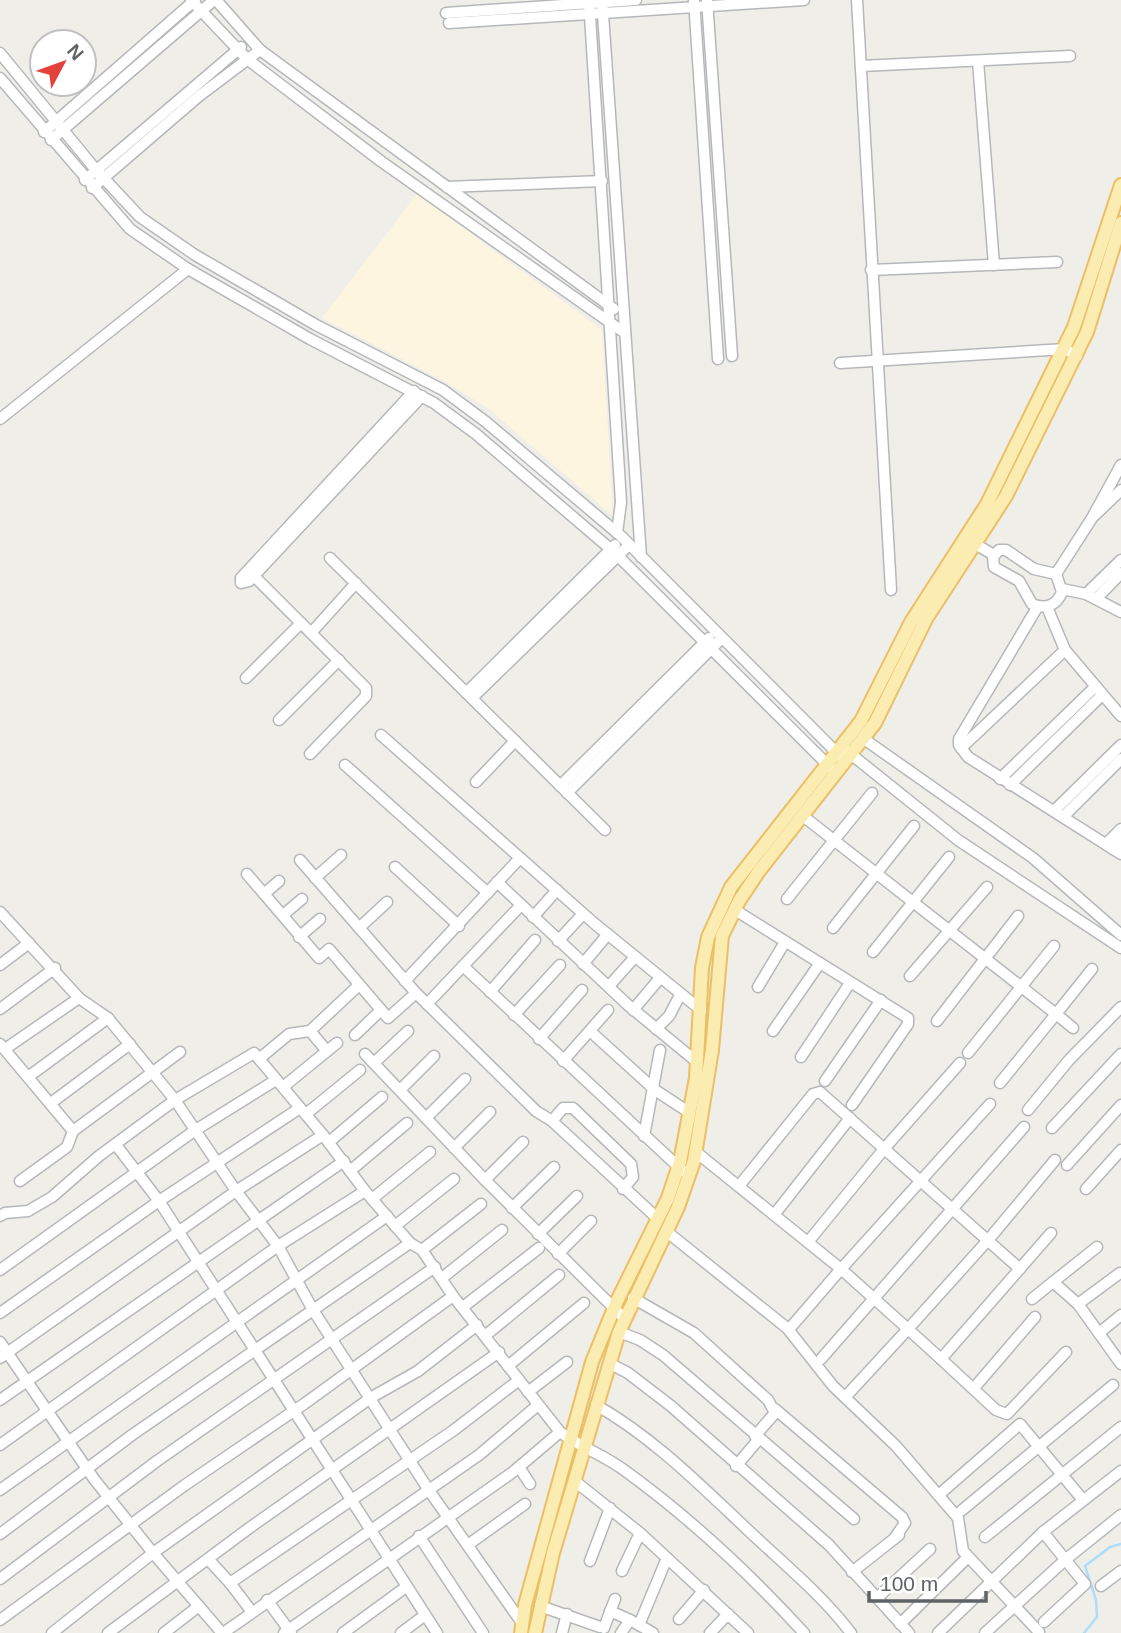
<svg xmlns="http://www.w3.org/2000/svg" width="1121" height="1633" font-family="Helvetica,sans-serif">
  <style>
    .commercial { fill: #fdf5e0 }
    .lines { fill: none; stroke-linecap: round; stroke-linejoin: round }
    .stream { stroke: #adddfb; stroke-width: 2.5 }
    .minor-casing { stroke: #b5b8bb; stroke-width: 13 }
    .major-casing { stroke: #ebbf65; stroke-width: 16 }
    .minor { stroke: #fff; stroke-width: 10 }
    .major { stroke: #fbecb1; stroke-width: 12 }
  </style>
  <rect width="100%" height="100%" fill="#f0eee8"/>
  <path class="commercial" d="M417 194 602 330 613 516 489 409 446 382 322 318Z"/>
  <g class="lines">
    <path class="stream" d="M1084 1633 1097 1617 1096 1600 1085 1566 1110 1547 1121 1544"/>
    <defs>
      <g id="minor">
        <path d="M191 0 247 59 382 162 625 333"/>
        <path d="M216 0 260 50 614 309"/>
        <path d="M589 0 621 502 617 533"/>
        <path d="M602 0 641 557"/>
        <path d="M694 0 718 359"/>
        <path d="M707 0 732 356"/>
        <path d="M857 0 891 590"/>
        <path d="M446 13 636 0"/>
        <path d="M449 23 804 0"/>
        <path d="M0 53 96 170 140 217 195 255 316 325 443 390 486 422 622 537 840 756"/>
        <path d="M978 61 994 265"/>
        <path d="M861 66 1070 56"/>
        <path d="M0 78 130 229 188 269 310 339 434 403 476 434 614 552 831 768"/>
        <path d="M44 132 195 0"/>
        <path d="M51 140 214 0"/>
        <path d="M85 180 241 47"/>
        <path d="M447 187 602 181"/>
        <path d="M92 188 199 96 260 50"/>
        <path d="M871 270 1057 262"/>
        <path d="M840 363 1065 349 1077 356"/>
        <path d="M414 391 241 578V583L249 581 422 396"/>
        <path d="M0 419 188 269"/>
        <path d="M1095 515 1121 490"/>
        <path d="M975 544 994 555"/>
        <path d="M999 550H1006L1034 569 1056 574 1062 592C1057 605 1046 610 1032 604L1019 581 994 567 993 557Z"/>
        <path d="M330 558 605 830"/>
        <path d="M251 573 366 688V696L310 754"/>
        <path d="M1056 574 1092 518 1121 465"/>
        <path d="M1062 589 1086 594 1121 612"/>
        <path d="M1086 594 1121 560"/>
        <path d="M1096 599 1121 573"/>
        <path d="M1038 606 959 739V745L968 757 1121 854"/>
        <path d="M1047 607 1065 650 1121 716"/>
        <path d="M311 633 356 583"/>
        <path d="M246 678 301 623"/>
        <path d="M466 693 615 545"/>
        <path d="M472 698 629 545"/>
        <path d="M279 720 339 660"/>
        <path d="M381 735 595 924 701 1010"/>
        <path d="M864 739 1033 858 1121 935"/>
        <path d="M961 748 1065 650"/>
        <path d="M847 751 958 840 1121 948"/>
        <path d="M345 765 488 893"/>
        <path d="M1000 779 1094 688"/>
        <path d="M476 782 515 741"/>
        <path d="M1010 785 1101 696"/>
        <path d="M560 786 709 638"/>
        <path d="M567 793 721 639"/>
        <path d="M1054 811 1121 745"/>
        <path d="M803 816 1056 1014 1092 969"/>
        <path d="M1063 817 1121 759"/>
        <path d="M1106 844 1121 829"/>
        <path d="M1113 849 1121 841"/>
        <path d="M300 860 416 993 536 1111 552 1121 657 1218"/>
        <path d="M395 867 459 926"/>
        <path d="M247 874 319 958 329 949 388 1018 416 993"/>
        <path d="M315 878 341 855"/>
        <path d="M497 882 629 1006 697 1062"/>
        <path d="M264 894 279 881"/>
        <path d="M787 899 872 793"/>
        <path d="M735 910 908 1018V1024L852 1105"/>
        <path d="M0 912 79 998 108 1018 175 1100 236 1191 278 1246 313 1310 428 1489 522 1623"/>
        <path d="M283 915 302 899"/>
        <path d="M533 917 557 890"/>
        <path d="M359 928 387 902"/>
        <path d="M833 928 914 826"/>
        <path d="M299 937 320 919"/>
        <path d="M558 941 583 914"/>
        <path d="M873 952 949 857"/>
        <path d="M583 964 608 934"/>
        <path d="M0 965 29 943"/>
        <path d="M463 966 683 1171"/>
        <path d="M910 976 987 887"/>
        <path d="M405 981 520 858"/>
        <path d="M609 986 635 957"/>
        <path d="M758 987 785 942"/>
        <path d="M490 992 535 940"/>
        <path d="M427 1004 521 905"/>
        <path d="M0 1009 55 968"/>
        <path d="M633 1010 660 978"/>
        <path d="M514 1015 560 965"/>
        <path d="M937 1021 1018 916"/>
        <path d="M656 1029 669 1016 680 995"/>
        <path d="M310 1031 327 1051"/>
        <path d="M590 1031 655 1090 690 1113"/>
        <path d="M773 1031 820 963"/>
        <path d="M355 1035 381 1010"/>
        <path d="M539 1039 582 990"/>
        <path d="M0 1044 73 1131 67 1147 20 1181"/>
        <path d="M5 1049 79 998"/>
        <path d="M968 1053 1054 946"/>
        <path d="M365 1054 485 1180 624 1318"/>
        <path d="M801 1057 850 983"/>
        <path d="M259 1059 289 1034 310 1031 359 985"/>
        <path d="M563 1061 608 1010"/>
        <path d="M374 1063 408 1031"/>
        <path d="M28 1077 108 1018"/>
        <path d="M825 1081 881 1000"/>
        <path d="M1000 1083 1056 1014 1073 1028"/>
        <path d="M283 1087 337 1043"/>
        <path d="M400 1090 434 1056"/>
        <path d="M51 1103 130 1044"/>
        <path d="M300 1108 159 1201 437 1633"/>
        <path d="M1028 1110 1069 1060 1121 1007"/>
        <path d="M306 1114 360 1070"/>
        <path d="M426 1118 465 1079"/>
        <path d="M552 1121 563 1108H573L631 1164 633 1177 623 1189"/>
        <path d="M1052 1128 1121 1054"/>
        <path d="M73 1131 180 1052"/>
        <path d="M644 1136 660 1050"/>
        <path d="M329 1142 382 1097"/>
        <path d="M454 1148 490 1112"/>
        <path d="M696 1152 841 1269 990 1104"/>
        <path d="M1067 1165 1121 1105"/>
        <path d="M350 1171 407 1123"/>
        <path d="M485 1180 523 1142"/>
        <path d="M739 1186 813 1094 820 1092 1020 1269"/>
        <path d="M1086 1189 1121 1150"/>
        <path d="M372 1199 430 1152"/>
        <path d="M512 1208 554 1167"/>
        <path d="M774 1215 850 1118"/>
        <path d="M0 1216 5 1213 28 1211 52 1197 99 1156 175 1100 254 1053 323 1135 365 1191 410 1243 422 1250 453 1296 560 1432C580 1447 604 1455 624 1470 689 1517 750 1574 804 1633"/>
        <path d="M395 1226 454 1179"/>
        <path d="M666 1231 787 1328 833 1386 896 1446 958 1518 963 1551 1039 1632"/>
        <path d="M1051 1233 941 1359 908 1329 989 1239 1055 1160"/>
        <path d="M538 1234 577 1196"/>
        <path d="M808 1242 884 1149 960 1063"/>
        <path d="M1097 1247 1053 1282 1078 1304 1121 1364"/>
        <path d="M422 1250 481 1204"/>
        <path d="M558 1254 591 1221"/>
        <path d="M0 1270 194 1131 276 1080"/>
        <path d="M442 1278 502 1230"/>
        <path d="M633 1298 694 1333 768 1400 775 1413 755 1436"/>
        <path d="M1032 1299 1053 1282"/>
        <path d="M1078 1304 1120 1273"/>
        <path d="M463 1307 539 1248"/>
        <path d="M0 1313 159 1201 116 1145"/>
        <path d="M791 1327 841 1269 908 1329 849 1393"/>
        <path d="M619 1332 640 1340 663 1355 854 1519"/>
        <path d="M1099 1333 1121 1315"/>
        <path d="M486 1335 559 1275"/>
        <path d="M0 1342 94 1479 153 1553 372 1397 418 1371 477 1325"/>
        <path d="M0 1358 236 1191 323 1135"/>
        <path d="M821 1359 1024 1127"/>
        <path d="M941 1359 996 1410 1007 1414 1066 1352"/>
        <path d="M609 1363 628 1373 671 1406 829 1545 909 1633"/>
        <path d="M508 1366 584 1303"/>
        <path d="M974 1388 1035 1317"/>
        <path d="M528 1392 567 1362"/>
        <path d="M0 1400 344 1161"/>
        <path d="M596 1405C654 1438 701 1486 749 1531 785 1565 821 1594 851 1633"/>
        <path d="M775 1409 902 1517 905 1523 894 1539"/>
        <path d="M0 1445 278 1246 365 1191"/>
        <path d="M736 1466 759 1439"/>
        <path d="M519 1467 530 1484"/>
        <path d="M576 1482 640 1533 748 1633"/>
        <path d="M0 1490 387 1216"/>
        <path d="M942 1492 1020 1424 1083 1500"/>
        <path d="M961 1511 1113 1385"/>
        <path d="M1043 1532 1085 1584 1044 1622"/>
        <path d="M0 1534 132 1435 410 1243"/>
        <path d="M419 1536 483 1633"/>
        <path d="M985 1537 1121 1427"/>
        <path d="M469 1544 525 1504"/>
        <path d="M208 1559 230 1583 454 1430 519 1380"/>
        <path d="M590 1561 610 1508"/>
        <path d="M622 1571 640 1533"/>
        <path d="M852 1572 899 1535"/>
        <path d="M0 1579 157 1461 435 1267"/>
        <path d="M230 1583 252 1612"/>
        <path d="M1101 1586 1121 1571"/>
        <path d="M877 1598 930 1549"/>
        <path d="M267 1600 291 1633"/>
        <path d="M540 1606 600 1627"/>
        <path d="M610 1611 630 1620"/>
        <path d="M679 1619 704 1590"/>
        <path d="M0 1620 185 1485 304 1404 453 1296"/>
        <path d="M900 1624 968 1557"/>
        <path d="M639 1625 653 1633"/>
        <path d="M604 1628 615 1599"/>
        <path d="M52 1633 153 1553 222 1633"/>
        <path d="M108 1633 252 1526 499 1352"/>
        <path d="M164 1633 199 1606"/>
        <path d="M223 1633 479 1455 538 1405"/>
        <path d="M284 1633 513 1472 560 1432"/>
        <path d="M343 1633 406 1587"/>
        <path d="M401 1633 425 1615"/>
        <path d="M562 1633 567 1614"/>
        <path d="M621 1633 630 1620 639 1625 667 1558"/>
        <path d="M710 1633 728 1614"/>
        <path d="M938 1633 1043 1532 1121 1471"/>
        <path d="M985 1633 1065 1560 1121 1515"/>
      </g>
      <g id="major">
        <path d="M521 1633 525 1605 592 1362 617 1301 668 1198 680 1162 696 1078 702 968 708 937 731 887 861 721 911 622 987 504 1074 327 1121 185"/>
        <path d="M535 1633 553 1553 619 1332 678 1207 694 1161 712 1050 722 936 739 901 759 871 875 723 926 619 1006 496 1087 332 1121 223"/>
      </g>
    </defs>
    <use href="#minor" class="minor-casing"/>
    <use href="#major" class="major-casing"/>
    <use href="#minor" class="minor"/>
    <use href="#major" class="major"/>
  </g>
  <g transform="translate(63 63) rotate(49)"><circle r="33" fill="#ffffff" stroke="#bfc1c2" stroke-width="2"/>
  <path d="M0-5L12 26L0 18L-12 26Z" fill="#e2413c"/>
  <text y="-10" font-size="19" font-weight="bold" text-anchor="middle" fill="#5f6367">N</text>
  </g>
  <path d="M869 1591v10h117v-10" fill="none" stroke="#5f6367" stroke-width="3.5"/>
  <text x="880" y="1591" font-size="21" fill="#5f6367" stroke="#ffffff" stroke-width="5" paint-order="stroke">100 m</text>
</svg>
